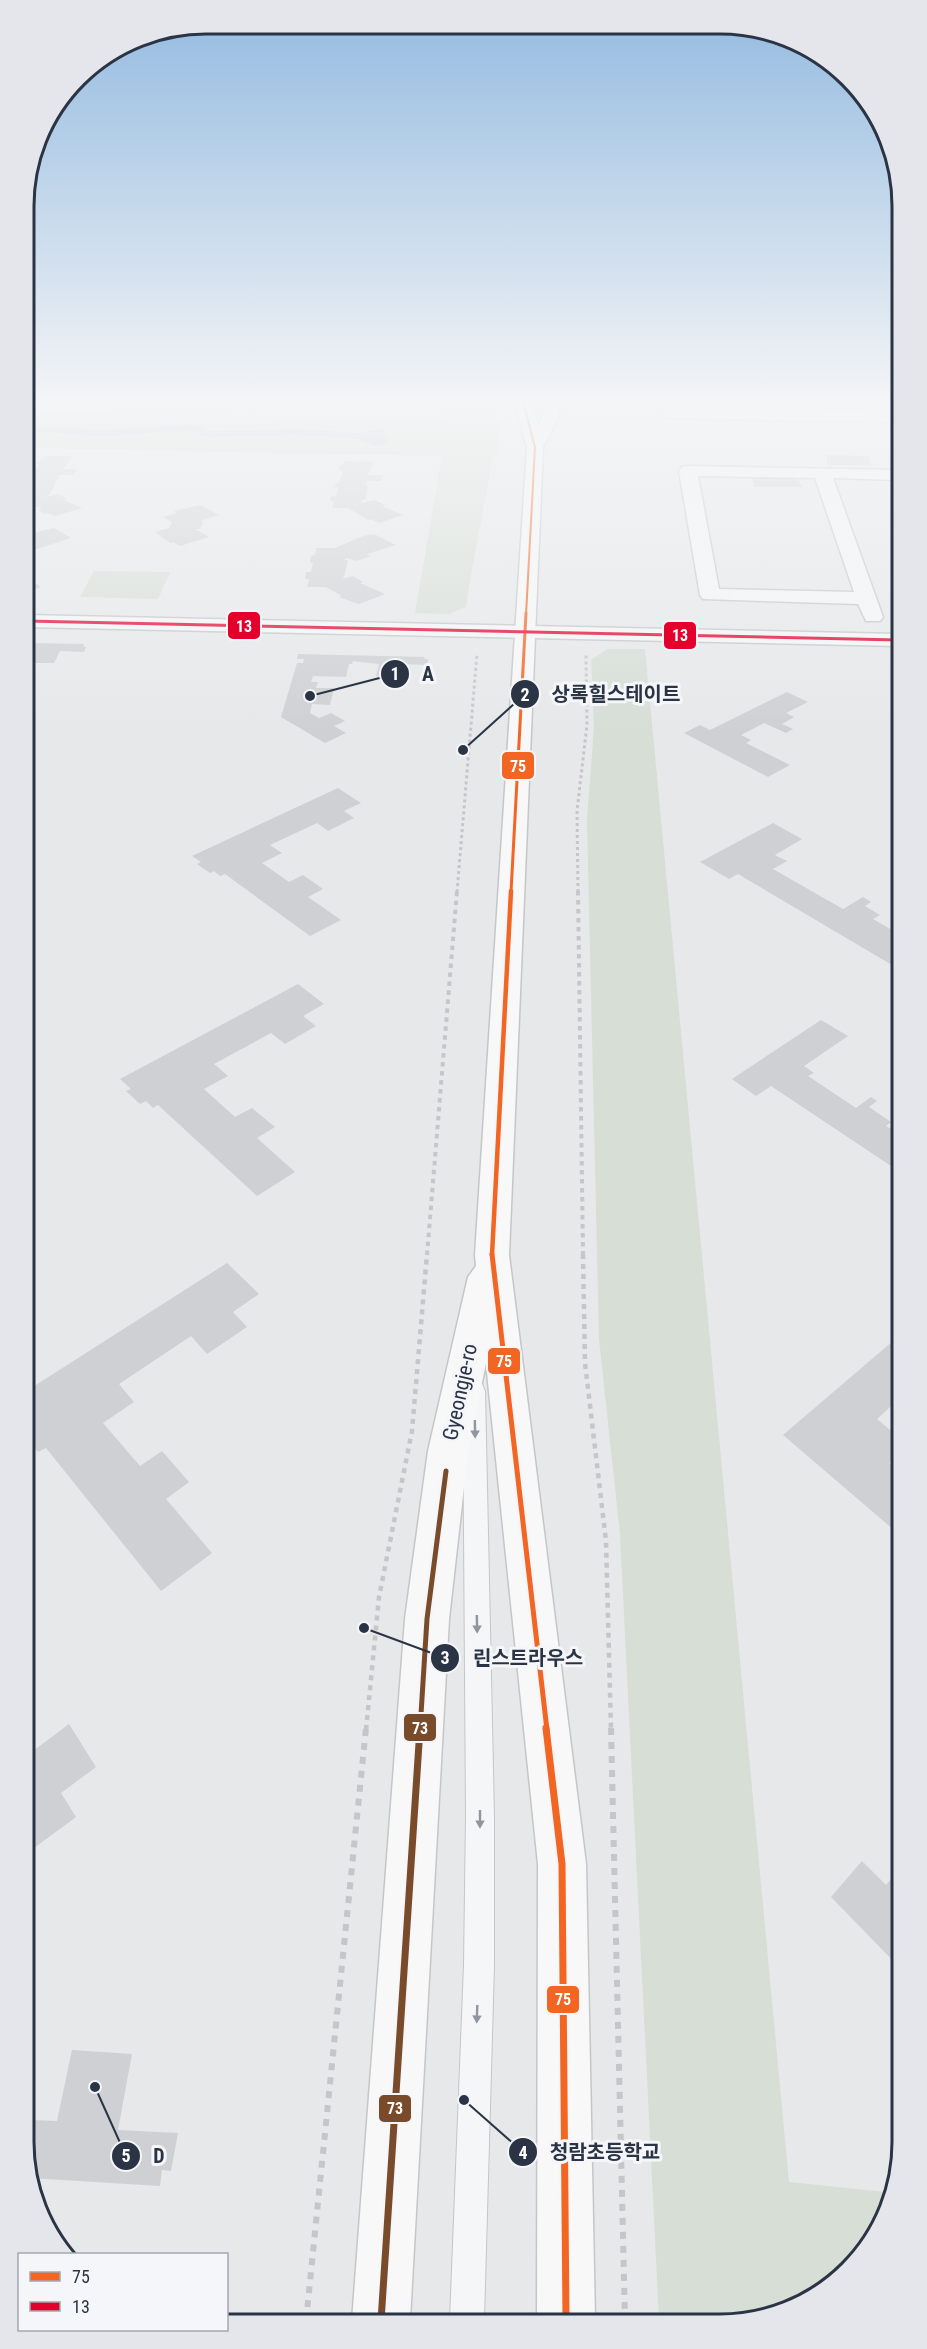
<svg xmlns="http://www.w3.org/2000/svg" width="927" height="2349" font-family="'Roboto Condensed','Noto Sans KR',sans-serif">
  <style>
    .green { fill: #d6ded6 }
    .water { fill: #b4c4d5 }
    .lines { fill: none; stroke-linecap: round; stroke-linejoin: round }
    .stream { stroke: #b4c4d5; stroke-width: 6 }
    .building { fill: #ced0d3 }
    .service-casing { stroke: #c4c6c8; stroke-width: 2 }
    .minor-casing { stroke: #c4c6c8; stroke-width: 3 }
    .secondary-casing { stroke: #c4c6c8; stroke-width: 3 }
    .path-far4 { stroke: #c5c6ca; stroke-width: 2; stroke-dasharray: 2 2; stroke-linecap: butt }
    .path-far3 { stroke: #c5c6ca; stroke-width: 3; stroke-dasharray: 3 3; stroke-linecap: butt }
    .path-far2 { stroke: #c5c6ca; stroke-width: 4; stroke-dasharray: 4.5 4.5; stroke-linecap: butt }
    .path-far1 { stroke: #c5c6ca; stroke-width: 4.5; stroke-dasharray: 5 5; stroke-linecap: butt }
    .path { stroke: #c5c6ca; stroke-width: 6; stroke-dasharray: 7 7; stroke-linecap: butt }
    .service { fill: #f5f6f7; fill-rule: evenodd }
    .minor { fill: #f5f6f7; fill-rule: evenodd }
    .secondary { fill: #f8f8f8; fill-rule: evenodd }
    .bus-1-far4-casing { stroke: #f4f6f9; stroke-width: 4.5 }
    .bus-1-far3-casing { stroke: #f4f6f9; stroke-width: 6 }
    .bus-1-far2-casing { stroke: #f4f6f9; stroke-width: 9 }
    .bus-1-far1-casing { stroke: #f4f6f9; stroke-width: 10 }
    .bus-1-casing { stroke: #f4f6f9; stroke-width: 11 }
    .bus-2-casing { stroke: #f4f6f9; stroke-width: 6 }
    .bus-3-far1-casing { stroke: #f4f6f9; stroke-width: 10 }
    .bus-3-casing { stroke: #f4f6f9; stroke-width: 11 }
    .bus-1-far4 { stroke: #f26522; stroke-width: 2 }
    .bus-1-far3 { stroke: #f26522; stroke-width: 3 }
    .bus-1-far2 { stroke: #f26522; stroke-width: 4.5 }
    .bus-1-far1 { stroke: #f26522; stroke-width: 5 }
    .bus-1 { stroke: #f26522; stroke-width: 7 }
    .bus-2 { stroke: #e4002b; stroke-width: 3 }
    .bus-3-far1 { stroke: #7a4b2a; stroke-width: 5 }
    .bus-3 { stroke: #7a4b2a; stroke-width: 7 }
    .oneway { fill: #90959e }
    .labels { text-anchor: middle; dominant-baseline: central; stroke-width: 6; stroke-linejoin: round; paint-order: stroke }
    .near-street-label { font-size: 21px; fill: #2b3445; stroke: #f4f6f9 }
    .rim { fill: none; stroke: #2b3445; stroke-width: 3 }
    .leader { fill: none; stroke: #2b3445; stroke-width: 2 }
    .callout-dot { fill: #2b3445; stroke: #f4f6f9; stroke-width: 2 }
    .mark-label { font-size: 18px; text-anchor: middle; font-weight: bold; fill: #fff }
    .callout-label { font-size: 20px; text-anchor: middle; font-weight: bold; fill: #2b3445; stroke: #f4f6f9; stroke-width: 6; stroke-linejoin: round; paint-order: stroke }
    .line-badge { stroke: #f4f6f9; stroke-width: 2 }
    .badge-label { font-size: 16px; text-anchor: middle; font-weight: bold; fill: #fff }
  </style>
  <rect width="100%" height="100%" fill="#e6e8ea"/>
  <g class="green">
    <path d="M449 402H497L495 421H500L496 457 492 458C485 508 473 556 466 607L449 614 415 613 442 456 25 448V412L446 420Z"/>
    <path d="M94 571 170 572 158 599 80 597Z"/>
    <path d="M607 649H645L789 2182 895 2193 893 2202 865 2254 822 2295 768 2319H659L620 1534 599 1339 587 820 594 727 591 660Z"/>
  </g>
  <path class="water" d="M381 429 387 432 382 435 389 443 376 446 359 440 362 432Z"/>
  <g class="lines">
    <path class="stream" d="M25 429C52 428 78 433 104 433 136 433 167 426 198 428L203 433 210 434 299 432 361 436"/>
  </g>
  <g class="building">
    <path d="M361 402H383L365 408 355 403Z"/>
    <path d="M827 455 869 456 871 465H827Z"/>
    <path d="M45 456H74L63 469H77L73 475H59L50 494 45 497 59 494 67 499 64 500 82 508 55 516 48 513 45 514 38 510 42 509 25 502V485L28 481 25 480 31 477 40 464H36Z"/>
    <path d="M344 461 374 462 368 475H382L381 481H367L366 485H368L365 500H362L361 503 375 500 385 505 382 506 403 515 379 523 371 519 368 520 348 508H332L334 501H330L331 496H336L338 487H334L336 483H339L343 470H339L340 465H343Z"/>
    <path d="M789 477 799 481 802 487H754L752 478Z"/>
    <path d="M200 505 219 515 199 521H203L200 529H195L209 537 180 546 173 542 170 543 155 532 169 528 172 522 163 517 177 513 174 511Z"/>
    <path d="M54 528 71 538 25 553V537L30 535 28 534Z"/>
    <path d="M374 534 396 545 367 554 371 556 357 561 346 558 345 560H348L344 577 341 579 353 576 363 582 360 583 385 594 359 604 339 597 342 596 326 587H307L309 579H305L306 572H311L313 563H310L311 556 315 555 316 548H335L363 536Z"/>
    <path d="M26 579 32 581 41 587 26 592Z"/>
    <path d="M26 643 84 644 83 646 86 647 84 652 60 651 54 663H29L36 651H26Z"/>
    <path d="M298 654 425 657 424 659H428L427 665 403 664 401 677 376 676 379 664 353 661 352 664H349L346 677 313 676 311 682H318L316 688H334L330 705 312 704 310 713 319 718 331 713 345 721 334 726 346 733 325 743 281 717 297 663H303L304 659H297Z"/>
    <path d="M787 692 808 702 786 713 794 717 782 724 793 729 786 733 764 723 741 735 751 740 746 743 790 765 768 777 684 733 700 725 710 730Z"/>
    <path d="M338 788 361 803 344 811 354 818 328 831 317 823 270 845 282 853 262 863 289 882 303 875 323 889 308 897 341 920 310 936 225 874 220 876 214 871 210 873 197 864 201 862 192 856Z"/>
    <path d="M773 823 802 839 775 855 787 861 773 869 843 909 863 897 871 902 865 906 880 915 873 919 899 934V960L892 965 738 874 729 879 700 862Z"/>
    <path d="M298 984 324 1004 303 1016 316 1026 285 1044 271 1033 214 1064 228 1076 204 1089 235 1117 252 1108 275 1127 257 1138 295 1172 257 1196 158 1105 153 1108 146 1101 140 1104 126 1091 131 1089 120 1079Z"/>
    <path d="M821 1020 848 1036 804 1066 814 1073 808 1076 856 1108 871 1097 877 1101 869 1107 891 1122 886 1126 900 1134V1172L771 1086 756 1096 732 1079Z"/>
    <path d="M227 1263 259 1294 233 1312 247 1327 207 1354 191 1336 119 1384 134 1402 103 1423 140 1466 162 1451 189 1482 166 1499 212 1553 161 1591 46 1448 38 1452 30 1442 28 1443V1390Z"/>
    <path d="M900 1335V1398L877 1419 901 1439V1453L889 1463 901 1473V1536L783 1435Z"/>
    <path d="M69 1724 96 1767 61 1793 76 1817 34 1848 29 1840V1754Z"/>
    <path d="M862 1861 886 1885 902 1866V1970L831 1897Z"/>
    <path d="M72 2050 132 2054 118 2130 178 2133 171 2171 162 2170 160 2186 30 2178V2120L57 2121Z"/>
  </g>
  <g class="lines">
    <defs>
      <path id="service" d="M474 1382 482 1384 485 1391 494 1817V1965L484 2320H450L464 1965 466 1817 463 1391 466 1384Z"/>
      <g id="minor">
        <path d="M658 402H674L675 408 780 410 777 402H793L796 410 898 412V422L668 418 660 413Z"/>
        <path d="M688 466 898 470V480L833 478 883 617 880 621H866L858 604 703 599 700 595 679 471 682 467ZM698 476 815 478 854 592 719 589Z"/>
        <path d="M26 615 898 634V646L26 627Z"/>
      </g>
      <path id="secondary" d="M515 402H531L538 427 542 419 544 402H560L558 419 543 447 509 1255 586 1864 595 2320H537L538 1864 486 1363 468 1451 449 1619 410 2320 352 2321 405 1619 428 1451 468 1277 476 1266 475 1255 527 447Z"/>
    </defs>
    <use href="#service" class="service-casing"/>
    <use href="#minor" class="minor-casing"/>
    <use href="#secondary" class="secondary-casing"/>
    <g class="path-far4">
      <path d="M74 435 83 428"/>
      <path d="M187 436 195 425"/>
      <path d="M337 440 340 433"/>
    </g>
    <g class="path-far3">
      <path d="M457 892 477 654"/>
      <path d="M578 892 577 811 587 725 586 655"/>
    </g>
    <g class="path-far2">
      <path d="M578 891 583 1255"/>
      <path d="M427 1255 457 891"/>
    </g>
    <g class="path-far1">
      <path d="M583 1254 585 1363 606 1541 611 1730"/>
      <path d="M366 1730 379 1597 412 1431 427 1254"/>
    </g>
    <g class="path">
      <path d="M611 1728 625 2320"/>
      <path d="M306 2321 366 1728"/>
    </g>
    <use href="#service" class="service"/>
    <use href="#minor" class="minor"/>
    <use href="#secondary" class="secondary"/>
    <defs>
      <path id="bus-1-far4" d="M523 402 535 447 526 615"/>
      <path id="bus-1-far3" d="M511 892 526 613"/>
      <path id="bus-1-far2" d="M492 1255 511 891"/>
      <path id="bus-1-far1" d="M492 1254 547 1730"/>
      <path id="bus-1" d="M546 1728 562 1864 566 2320"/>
      <path id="bus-2" d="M26 621 898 640"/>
      <path id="bus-3-far1" d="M420 1730 427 1619 446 1471"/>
      <path id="bus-3" d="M381 2321 420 1728"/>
    </defs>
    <use href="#bus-1-far4" class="bus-1-far4-casing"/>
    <use href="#bus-1-far3" class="bus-1-far3-casing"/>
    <use href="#bus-1-far2" class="bus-1-far2-casing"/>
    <use href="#bus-1-far1" class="bus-1-far1-casing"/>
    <use href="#bus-1" class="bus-1-casing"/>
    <use href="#bus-2" class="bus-2-casing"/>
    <use href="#bus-3-far1" class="bus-3-far1-casing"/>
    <use href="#bus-3" class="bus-3-casing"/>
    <use href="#bus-1-far4" class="bus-1-far4"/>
    <use href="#bus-1-far3" class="bus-1-far3"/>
    <use href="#bus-1-far2" class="bus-1-far2"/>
    <use href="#bus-1-far1" class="bus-1-far1"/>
    <use href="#bus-1" class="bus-1"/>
    <use href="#bus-2" class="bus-2"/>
    <use href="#bus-3-far1" class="bus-3-far1"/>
    <use href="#bus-3" class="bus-3"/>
  </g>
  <defs><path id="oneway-solid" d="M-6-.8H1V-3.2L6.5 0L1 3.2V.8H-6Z" transform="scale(1.5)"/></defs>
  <g class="oneway">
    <use href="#oneway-solid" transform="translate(475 1429) rotate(89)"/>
    <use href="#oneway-solid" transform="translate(477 1624) rotate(89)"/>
    <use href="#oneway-solid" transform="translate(480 1819) rotate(90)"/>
    <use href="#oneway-solid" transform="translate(477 2014) rotate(92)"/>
  </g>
  <linearGradient id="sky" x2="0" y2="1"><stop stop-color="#93bae0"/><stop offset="0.55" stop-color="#f4f5f6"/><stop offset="1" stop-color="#f4f5f6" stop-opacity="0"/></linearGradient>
  <rect width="927" height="731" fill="url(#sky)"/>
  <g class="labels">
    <g class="near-street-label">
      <text transform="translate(460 1392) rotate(-78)">Gyeongje-ro</text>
    </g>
  </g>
  <path d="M0 0H927V2349H0ZM206 34H720A172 172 0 0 1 892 206V2142A172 172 0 0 1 720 2314H206A172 172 0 0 1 34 2142V206A172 172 0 0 1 206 34Z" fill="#e4e6eb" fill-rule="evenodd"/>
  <path class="rim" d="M206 34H720A172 172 0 0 1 892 206V2142A172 172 0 0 1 720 2314H206A172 172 0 0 1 34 2142V206A172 172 0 0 1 206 34Z"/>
  <path class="leader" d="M310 696L395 674M463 750L525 694M364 1628L445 1658M464 2100L523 2152M95 2087L126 2156"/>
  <g class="callout-dot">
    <circle cx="310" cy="696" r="6"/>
    <circle cx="463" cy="750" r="6"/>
    <circle cx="364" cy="1628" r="6"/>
    <circle cx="464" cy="2100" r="6"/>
    <circle cx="95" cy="2087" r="6"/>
    <circle cx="395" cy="674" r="15"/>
    <circle cx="525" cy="694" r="15"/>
    <circle cx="445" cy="1658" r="15"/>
    <circle cx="523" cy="2152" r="15"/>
    <circle cx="126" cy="2156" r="15"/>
  </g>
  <g class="mark-label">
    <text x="395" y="680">1</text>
    <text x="525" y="701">2</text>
    <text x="445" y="1664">3</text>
    <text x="523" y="2159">4</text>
    <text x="126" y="2162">5</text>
  </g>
  <g class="callout-label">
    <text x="428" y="681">A</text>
    <text x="616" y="701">상록힐스테이트</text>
    <text x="528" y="1665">린스트라우스</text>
    <text x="605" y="2159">청람초등학교</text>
    <text x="159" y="2163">D</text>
  </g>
  <g class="line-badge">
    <rect x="227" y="611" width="34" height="29" rx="6" fill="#e4002b"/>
    <rect x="663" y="621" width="34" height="29" rx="6" fill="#e4002b"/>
    <rect x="501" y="751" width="34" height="29" rx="6" fill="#f26522"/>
    <rect x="487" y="1347" width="34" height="28" rx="6" fill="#f26522"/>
    <rect x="403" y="1713" width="34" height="29" rx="6" fill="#7a4b2a"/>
    <rect x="546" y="1985" width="34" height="29" rx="6" fill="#f26522"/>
    <rect x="378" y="2094" width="34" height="29" rx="6" fill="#7a4b2a"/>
  </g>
  <g class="badge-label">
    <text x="244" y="632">13</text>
    <text x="680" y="641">13</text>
    <text x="518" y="772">75</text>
    <text x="504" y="1367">75</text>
    <text x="420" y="1734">73</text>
    <text x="563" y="2005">75</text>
    <text x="395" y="2114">73</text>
  </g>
  <rect x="18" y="2253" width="210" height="78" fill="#f4f6f9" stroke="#a4a8b1" stroke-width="1.5"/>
  <rect x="30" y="2272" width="30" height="9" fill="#f26522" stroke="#a4a8b1" stroke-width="1.5"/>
  <text x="72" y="2283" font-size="18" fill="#2b3445">75</text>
  <rect x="30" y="2302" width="30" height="9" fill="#e4002b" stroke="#a4a8b1" stroke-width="1.5"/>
  <text x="72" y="2313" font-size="18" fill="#2b3445">13</text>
</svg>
